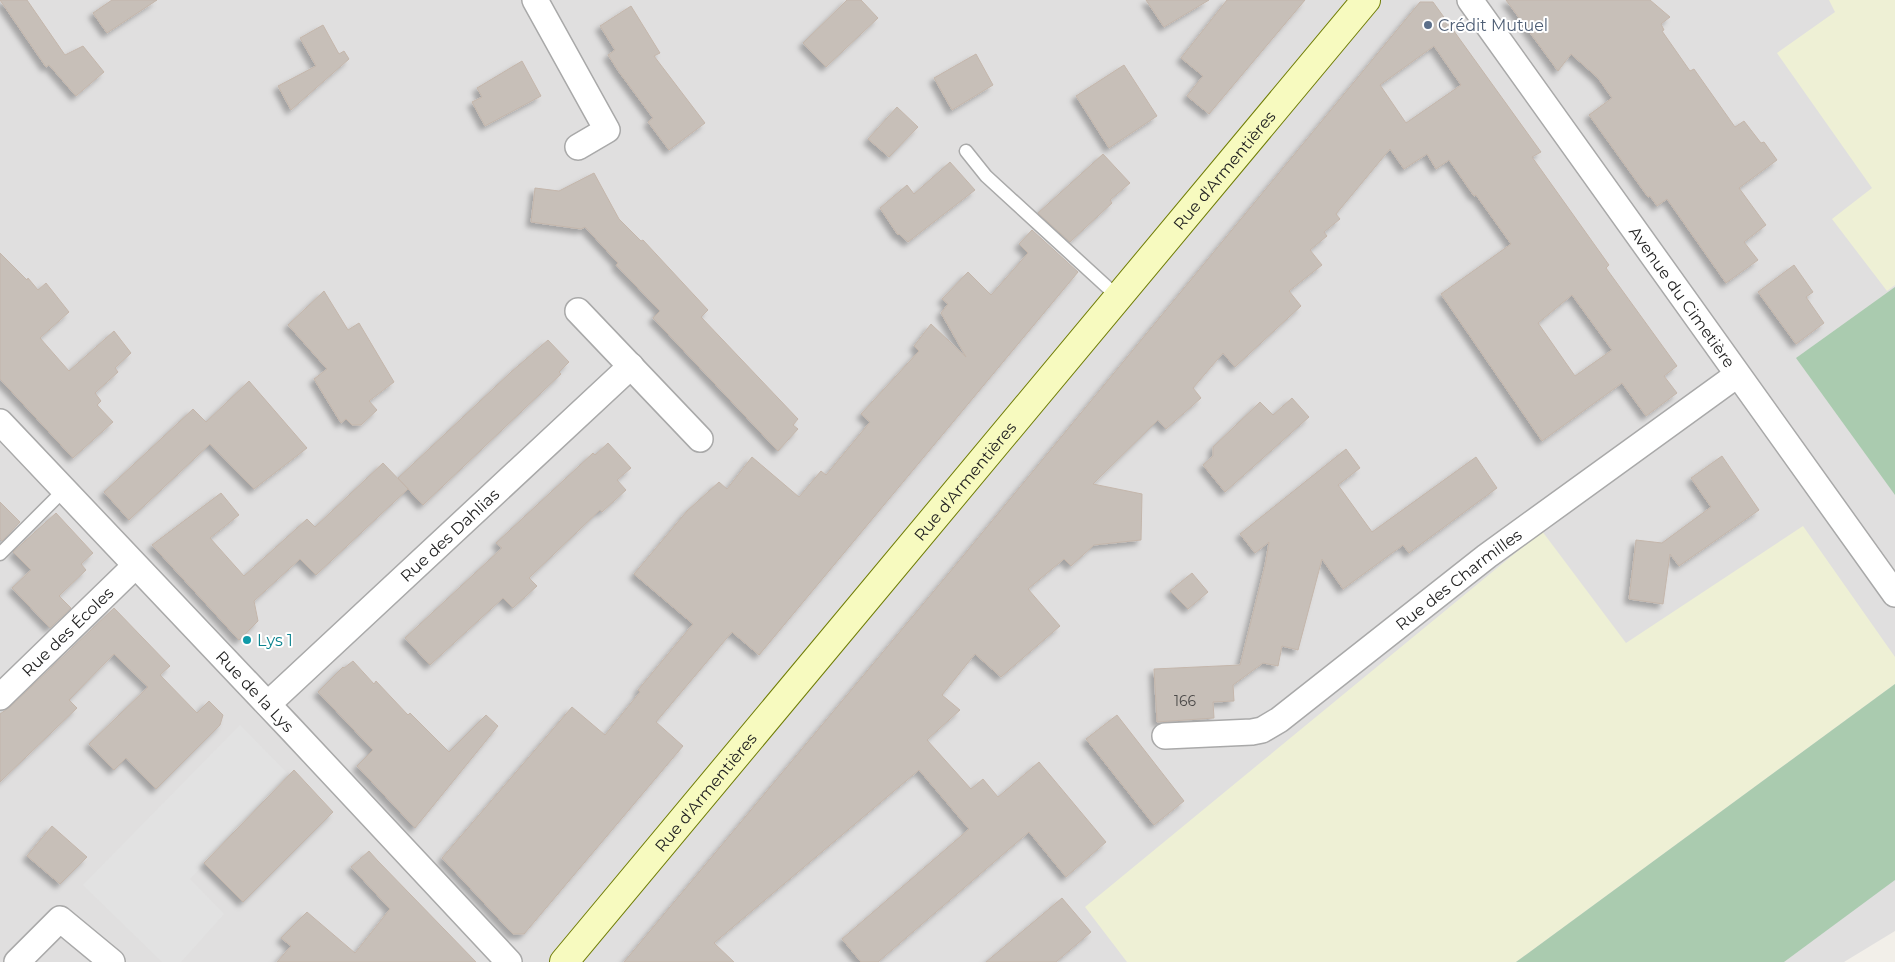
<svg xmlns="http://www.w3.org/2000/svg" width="1895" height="962" font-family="Montserrat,sans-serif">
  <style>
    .residential { fill: #e0dfdf }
    .farmland { fill: #eef0d5 }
    .cemetery { fill: #aacbaf }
    .parking { fill: #e2e2e2 }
    .building { fill: #c7bfb8; stroke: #c4b6ab; fill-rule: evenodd; filter: url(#shadow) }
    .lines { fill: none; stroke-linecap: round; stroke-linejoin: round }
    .lane-casing { stroke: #a9a9a9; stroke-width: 15 }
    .street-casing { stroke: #a9a9a9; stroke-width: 28 }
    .secondary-casing { stroke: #707d05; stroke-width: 30 }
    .lane { stroke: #fff; stroke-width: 12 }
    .street { stroke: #fff; stroke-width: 25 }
    .secondary { stroke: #f7fabf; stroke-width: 28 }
    .service-dot { fill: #5c6f8a; stroke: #fff; stroke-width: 2 }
    .culture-dot { fill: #0f9aa8; stroke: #fff; stroke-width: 2 }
    .labels { text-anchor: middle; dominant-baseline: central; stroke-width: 4; stroke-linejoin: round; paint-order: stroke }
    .number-label { font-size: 14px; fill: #4b4948 }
    .service-label { font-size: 16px; fill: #4e5e75; stroke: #fff; text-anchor: start }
    .street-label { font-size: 16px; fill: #222; stroke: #fff }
    .culture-label { font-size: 16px; fill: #0d838f; stroke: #fff; text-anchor: start }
  </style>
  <defs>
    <filter id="shadow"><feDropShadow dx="-4.5" dy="4.5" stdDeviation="2.5" flood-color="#0004"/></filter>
  </defs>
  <rect width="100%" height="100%" fill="#f2efe9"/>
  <path class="residential" d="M0 0H1895V931L1844 962H0Z"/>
  <g class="farmland">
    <path d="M1829 0H1895V285L1887 291 1832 219 1872 188 1777 53 1835 12Z"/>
    <path d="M1803 526 1895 657V684L1516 962H1127L1085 907 1542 531 1626 643Z"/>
  </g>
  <g class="cemetery">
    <path d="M1895 287V495L1796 358Z"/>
    <path d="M1895 684V880L1784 962H1516Z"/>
  </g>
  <path class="parking" d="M240 725 289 775 190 879 224 914 181 962H162L83 885Z"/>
  <g class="building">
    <path d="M0 0H27L65 55 83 46 104 72 76 96 49 65 46 67Z"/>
    <path d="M112 0H157L107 33 93 13Z"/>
    <path d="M847 0H861L878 18 826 67 803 43Z"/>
    <path d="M1146 0H1209L1164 27Z"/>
    <path d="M1227 0H1305L1209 114 1187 96 1203 76 1181 58Z"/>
    <path d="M1506 0H1650L1670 17 1661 24 1664 30 1662 31 1690 71 1694 69 1735 127 1744 121 1761 143 1764 142 1777 160 1739 188 1766 225 1744 242 1758 260 1726 283 1667 199 1657 206 1650 196 1648 197 1589 115 1612 98 1598 78 1571 54 1558 71Z"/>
    <path d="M1420 2H1433L1541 152 1532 157 1609 265 1606 268 1677 366 1664 376 1677 393 1646 416 1622 383 1542 441 1441 294 1511 244 1476 195 1474 196 1449 160 1436 169 1427 154 1404 169 1390 149 1336 214 1340 219 1324 232 1327 236 1310 250 1322 265 1289 291 1301 306 1235 367 1223 353 1193 388 1201 398 1166 429 1158 420 1093 484 1142 494 1141 540 1094 545 1071 566 1064 559 1028 589 1060 626 1001 677 975 654 942 695 960 710 927 740 971 789 983 779 998 797 1039 762 1106 842 1066 877 1029 832 878 962H861L842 939 969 829 919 770 714 943 734 962H624L954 567ZM1434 46 1461 85 1406 123 1380 85ZM1572 295 1612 350 1575 376 1538 323Z"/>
    <path d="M631 6 660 53 654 56 705 123 669 150 648 122 653 118 619 72 608 55 615 50 600 26Z"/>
    <path d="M323 25 339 54 344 51 349 59 291 110 278 86 316 66 300 38Z"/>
    <path d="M976 54 993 85 952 110 934 78Z"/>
    <path d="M522 61 541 96 485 126 472 102 482 97 477 88Z"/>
    <path d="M1124 65 1157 116 1109 148 1076 96Z"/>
    <path d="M897 107 918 127 889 157 868 139Z"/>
    <path d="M1103 154 1130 183 1110 200 1112 203 1070 242 1038 213Z"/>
    <path d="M950 162 975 190 908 242 899 234 898 235 880 208 907 185 914 194Z"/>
    <path d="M594 173 619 219 641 241 643 240 708 310 701 317 798 419 793 425 798 429 778 451 653 318 660 311 616 265 618 263 585 227 581 229 531 222 535 188 559 191Z"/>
    <path d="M1032 230 1078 272 759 655 732 632 656 722 683 746 524 934H513L442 858 572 707 605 735 640 692 638 690 693 624 634 574 687 511 719 482 727 489 752 457 799 497 821 471 826 475 870 422 861 414 919 351 914 346 931 324 966 357 941 313 948 304 942 299 968 272 991 295 1028 253 1019 244Z"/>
    <path d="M0 253 27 280 28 278 38 290 46 283 69 312 40 338 69 371 114 331 131 353 115 368 118 372 95 393 101 401 97 405 113 422 73 458 0 379Z"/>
    <path d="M1794 265 1813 292 1806 297 1824 323 1796 344 1758 292Z"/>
    <path d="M324 291 348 330 359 323 394 382 369 401 377 410 361 425H352L346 419 341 423 314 379 327 369 288 325Z"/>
    <path d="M548 340 569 362 559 372 561 374 423 505 398 478 511 372Z"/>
    <path d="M249 381 307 448 254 489 210 444 129 520 104 492 193 409 206 422Z"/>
    <path d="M1292 398 1309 417 1225 492 1203 465 1213 456V447L1260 402 1273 415Z"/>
    <path d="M608 443 631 468 617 480 626 490 602 512 600 510 529 578 537 586 513 608 503 598 430 665 405 638 502 548 496 543 593 453 595 455Z"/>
    <path d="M1346 449 1360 468 1338 485 1372 532 1476 457 1497 488 1409 553 1403 545 1343 589 1322 559 1298 650 1282 646 1278 666 1263 663 1233 685 1234 701 1213 702 1214 718 1157 722 1154 669 1240 665 1265 565 1269 542 1255 553 1240 534Z"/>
    <path d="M1722 456 1759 510 1679 566 1670 554 1663 604 1629 599 1636 540 1662 543 1711 507 1691 478Z"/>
    <path d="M383 463 408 489 316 575 300 559 254 601 258 621 239 640 152 545 221 493 239 515 210 538 244 576 307 519 315 527Z"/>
    <path d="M0 502 20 522 2 541 0 538Z"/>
    <path d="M56 513 93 553 81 564 86 570 59 596 71 608 50 628 12 588 31 570 13 552Z"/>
    <path d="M1192 573 1208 592 1188 609 1170 591Z"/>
    <path d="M114 608 170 666 160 675 197 713 209 701 223 715 220 725 156 789 126 758 114 770 89 744 148 687 114 654 69 700 77 708 0 782V714L10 707Z"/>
    <path d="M353 661 374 684 376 681 408 715 410 713 449 752 486 715 498 726 415 828 357 766 373 750 318 692 343 667 344 668Z"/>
    <path d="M1117 715 1184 801 1154 825 1086 739Z"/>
    <path d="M294 770 333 812 243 902 204 863Z"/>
    <path d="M52 826 87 857 60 884 27 856Z"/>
    <path d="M369 851 378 861 476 962H277L291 946 281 938 307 912 355 953 390 909 351 867Z"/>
    <path d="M1062 898 1091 932 1056 962H986Z"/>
  </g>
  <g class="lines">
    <defs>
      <g id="lane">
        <path d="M966 151 986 176 1118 297"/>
        <path d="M0 554 64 490"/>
      </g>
      <g id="street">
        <path d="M535 0 607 130 578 147"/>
        <path id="s1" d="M1470 0 1895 594"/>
        <path d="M578 311 700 439"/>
        <path id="s2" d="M0 422 291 729 509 962"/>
        <path id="s3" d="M0 697 135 566"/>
        <path id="s4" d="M268 704 631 366"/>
        <path id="s5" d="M1165 736 1252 732 1262 730 1279 720 1487 556 1737 375"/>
        <path d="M17 962 60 919 112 962"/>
      </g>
      <g id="secondary">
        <path id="s6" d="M564 962 1366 0"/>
      </g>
    </defs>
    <use href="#lane" class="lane-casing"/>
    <use href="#street" class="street-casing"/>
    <use href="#secondary" class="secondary-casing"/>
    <use href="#lane" class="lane"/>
    <use href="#street" class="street"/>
    <use href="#secondary" class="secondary"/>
  </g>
  <circle class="service-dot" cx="1428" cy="25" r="5"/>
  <circle class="culture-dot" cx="247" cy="640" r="5"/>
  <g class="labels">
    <g class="number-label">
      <text x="1185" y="701">166</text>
    </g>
    <g class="service-label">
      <text x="1438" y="25">Crédit Mutuel</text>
    </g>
    <g class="street-label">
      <text stroke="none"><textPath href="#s6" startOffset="1031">Rue d'Armentières</textPath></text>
      <text stroke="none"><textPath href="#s1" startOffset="365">Avenue du Cimetière</textPath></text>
      <text stroke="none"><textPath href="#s6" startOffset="626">Rue d'Armentières</textPath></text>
      <text stroke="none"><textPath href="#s4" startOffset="248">Rue des Dahlias</textPath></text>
      <text stroke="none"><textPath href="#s5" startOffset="345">Rue des Charmilles</textPath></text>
      <text stroke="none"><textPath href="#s3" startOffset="94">Rue des Écoles</textPath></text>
      <text stroke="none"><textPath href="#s2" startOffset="371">Rue de la Lys</textPath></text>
      <text stroke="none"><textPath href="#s6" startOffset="221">Rue d'Armentières</textPath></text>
    </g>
    <g class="culture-label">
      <text x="257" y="640">Lys 1</text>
    </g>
  </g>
</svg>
